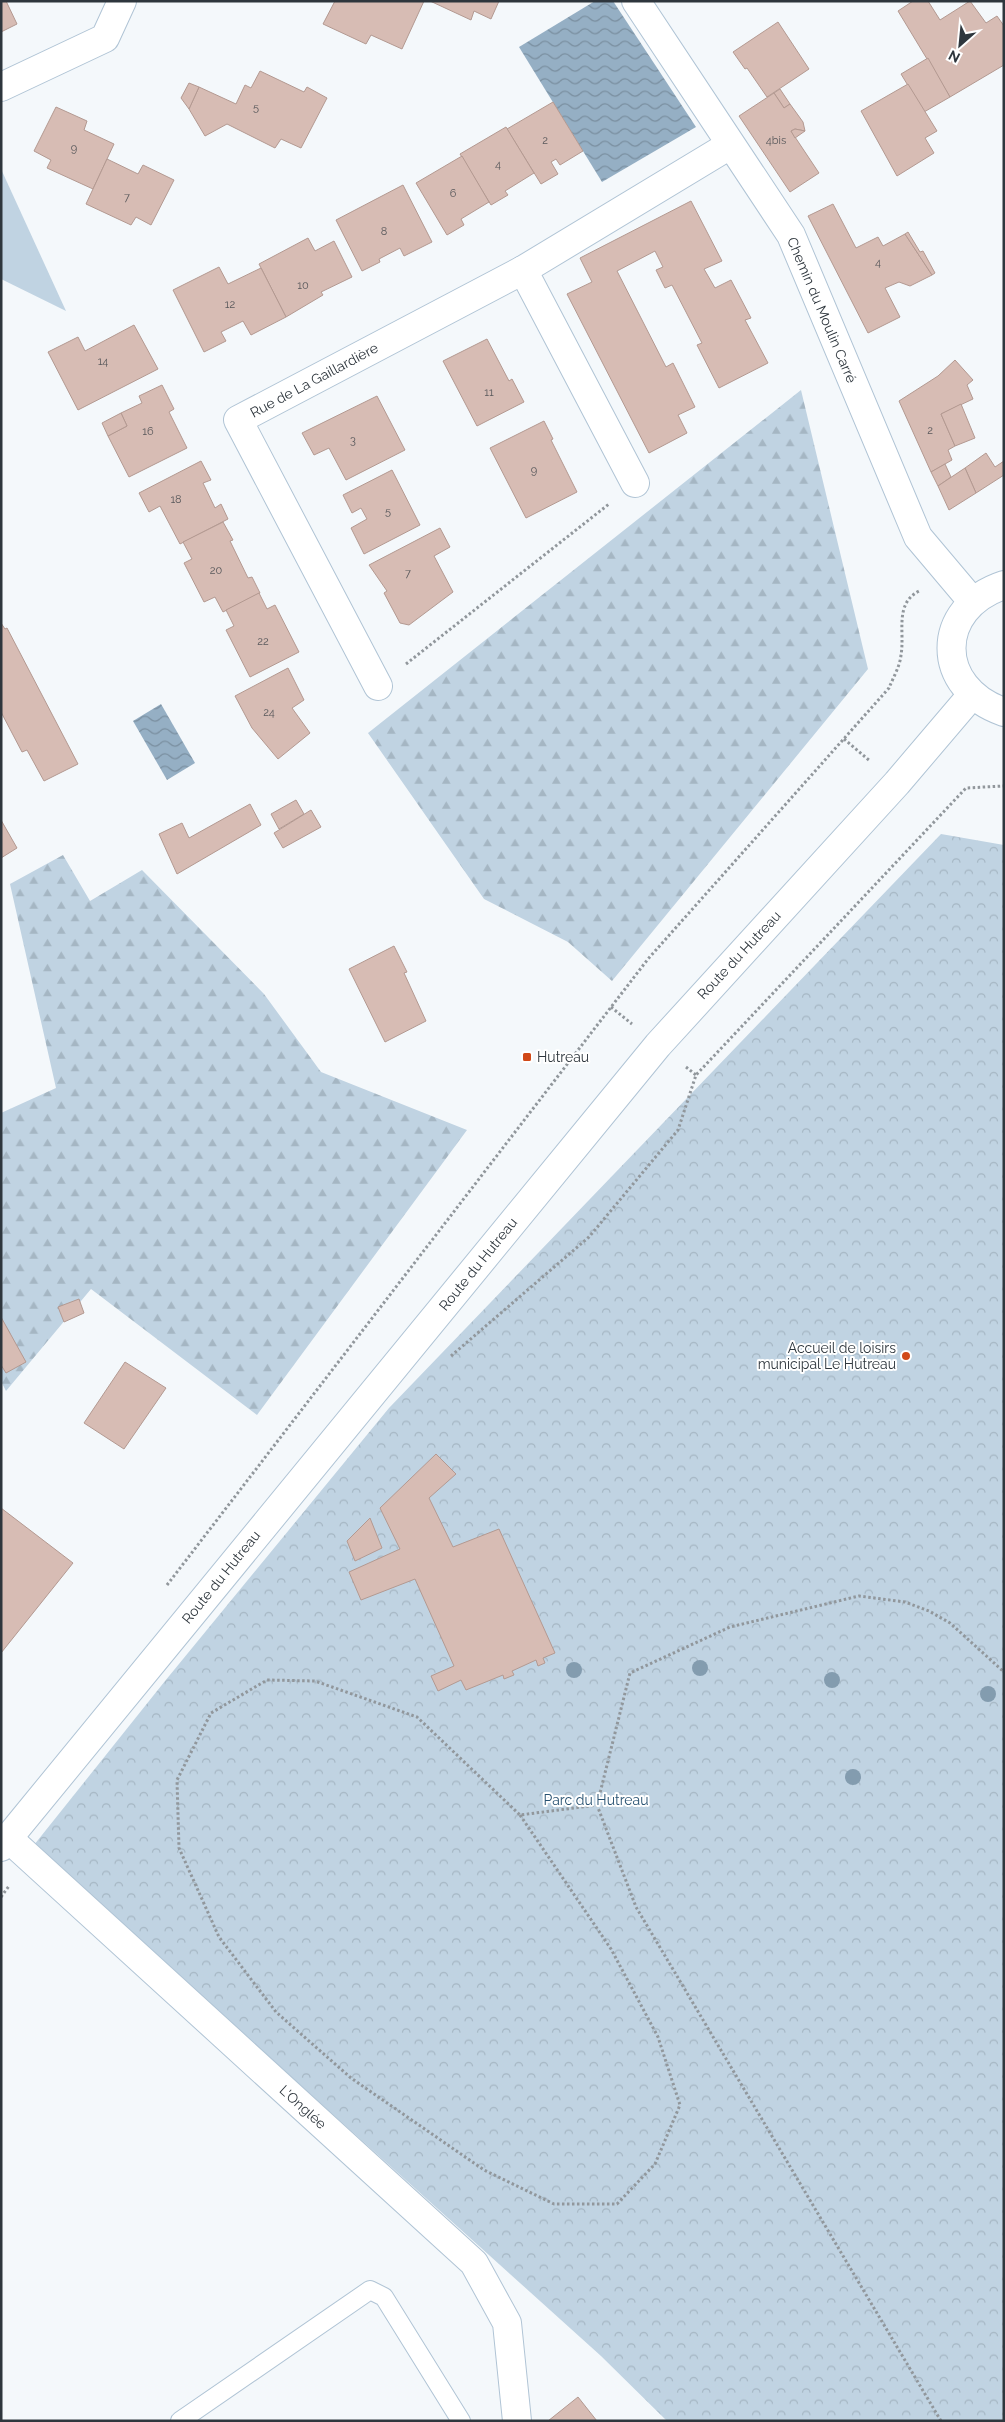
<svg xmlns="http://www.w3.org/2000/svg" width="1005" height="2422" font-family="Raleway,sans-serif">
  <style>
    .grass { fill: #c0d3e2 }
    .forest { fill: url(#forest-firs) }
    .park { fill: url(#park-crowns) }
    .water { fill: url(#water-waves) }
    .building { fill: #d7bcb4; stroke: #b39991 }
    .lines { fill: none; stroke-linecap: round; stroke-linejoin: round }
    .service-casing { stroke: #b0c4d5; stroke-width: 20 }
    .minor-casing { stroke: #b0c4d5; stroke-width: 30 }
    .tertiary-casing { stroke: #b0c4d5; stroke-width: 30 }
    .path { stroke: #91979c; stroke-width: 3; stroke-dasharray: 2.5 2.5; stroke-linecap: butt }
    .service { stroke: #fff; stroke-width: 18 }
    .minor { stroke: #fff; stroke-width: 28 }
    .tertiary { stroke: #fff; stroke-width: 28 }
    .tree { fill: #839caf }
    .poi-dot { fill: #d14918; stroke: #fff; stroke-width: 2 }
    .labels { text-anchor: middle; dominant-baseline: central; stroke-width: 4; stroke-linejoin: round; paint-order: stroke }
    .number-label { font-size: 11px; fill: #58585b }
    .street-label { font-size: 14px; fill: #2e363d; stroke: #fff }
    .poi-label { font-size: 14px; fill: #2e363d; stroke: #fff; text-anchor: start }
    .park-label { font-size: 14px; fill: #275171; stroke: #fff }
  </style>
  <defs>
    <pattern id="forest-firs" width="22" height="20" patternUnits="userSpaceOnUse" patternTransform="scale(1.25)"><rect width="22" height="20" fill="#c0d3e2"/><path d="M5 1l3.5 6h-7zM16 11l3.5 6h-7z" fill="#a5b6c3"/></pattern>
    <pattern id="park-crowns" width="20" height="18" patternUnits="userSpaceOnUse" patternTransform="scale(1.25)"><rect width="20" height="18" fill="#c0d3e2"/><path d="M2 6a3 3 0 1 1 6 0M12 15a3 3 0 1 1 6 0" fill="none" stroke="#a5b6c3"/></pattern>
    <pattern id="water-waves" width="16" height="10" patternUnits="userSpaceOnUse" patternTransform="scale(1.25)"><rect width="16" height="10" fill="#95afc4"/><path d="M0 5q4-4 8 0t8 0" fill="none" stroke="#7a8fa0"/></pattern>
  </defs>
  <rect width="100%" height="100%" fill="#f4f8fb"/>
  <path class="grass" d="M1 169 66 311 1 279Z"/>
  <g class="forest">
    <path d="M801 390 868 669 612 981 568 942 484 899 368 733Z"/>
    <path d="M63 855 90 901 142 870 264 994 321 1072 467 1130 257 1415 91 1289 6 1391 1 1381V1113L56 1088 10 884Z"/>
  </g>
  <path class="park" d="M941 834 1004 845V2421H667L601 2356 34 1845 165 1681 389 1408Z"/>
  <g class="water">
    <path d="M595 1H613L696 127 602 182 519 47Z"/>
    <path d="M161 704 195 763 167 780 133 721Z"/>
  </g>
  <g class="building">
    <path d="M1 1H6L17 24 1 32Z"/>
    <path d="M335 1H424L402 49 371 35 366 44 323 24Z"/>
    <path d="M430 1H499L491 19 474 11 471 20Z"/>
    <path d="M913 1H928L940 20 970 1 986 23 997 16 1004 26V65L950 97 898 11Z"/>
    <path d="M778 22 809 69 767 97 747 68 745 69 733 52Z"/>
    <path d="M928 58 950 97 924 112 901 74Z"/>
    <path d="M260 71 304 92 307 87 327 98 301 148 281 139 275 148 227 124 205 136 189 109 199 87 236 104 245 85 251 88Z"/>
    <path d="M189 83 199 87 189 109 181 98Z"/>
    <path d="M908 84 937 131 925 138 934 153 897 176 861 111Z"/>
    <path d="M780 89 790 104 784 108 774 93Z"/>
    <path d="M774 93 784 108 790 104 803 122 805 131 795 129 791 131 819 173 790 192 739 116Z"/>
    <path d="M553 102 583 151 560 165 556 159 551 162 558 174 541 184 507 129Z"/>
    <path d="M56 107 87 121 84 130 114 144 93 189 47 168 51 160 34 151Z"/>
    <path d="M506 127 534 173 505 191 508 195 491 205 460 154Z"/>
    <path d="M795 129 805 131 795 138 791 131Z"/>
    <path d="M462 156 489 202 461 219 464 225 447 235 416 183Z"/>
    <path d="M107 159 138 174 143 165 174 180 151 225 136 217 131 225 86 204Z"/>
    <path d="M403 185 432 242 404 256 400 248 379 259 380 262 362 271 336 220Z"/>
    <path d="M691 201 722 261 704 269 715 288 731 280 751 318 745 320 768 363 719 388 697 345 702 343 672 285 665 288 656 270 663 267 655 251 617 271 666 367 673 363 695 407 678 415 687 433 649 453 567 294 592 282 580 258Z"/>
    <path d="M833 204 856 248 878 237 883 246 905 234 932 275 910 286 899 282 885 288 900 317 868 333 808 216Z"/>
    <path d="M908 232 920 252 923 251 935 273 932 275 905 234Z"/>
    <path d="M308 238 315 251 334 241 352 277 321 292 323 295 286 317 259 264Z"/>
    <path d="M219 267 228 284 261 268 286 317 251 335 243 321 221 332 226 341 204 352 173 290Z"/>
    <path d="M134 325 158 369 78 410 48 352 78 337 85 351Z"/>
    <path d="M487 339 509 381 512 379 524 402 477 426 443 361Z"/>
    <path d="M955 360 973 380 967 385 973 399 941 414 955 446 948 450 952 460 931 472 899 401 938 376Z"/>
    <path d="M162 385 174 409 169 412 187 448 129 477 108 436 127 426 121 413 142 403 139 396Z"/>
    <path d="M377 396 405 450 346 480 329 448 314 455 302 433Z"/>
    <path d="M961 404 975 438 955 446 941 414Z"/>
    <path d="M121 413 127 426 108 436 102 423Z"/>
    <path d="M544 421 553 439 551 440 577 492 526 518 490 448Z"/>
    <path d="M986 453 995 467 1004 461V475L976 493 965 468Z"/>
    <path d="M201 461 211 480 203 483 215 508 221 504 228 519 180 544 160 506 149 512 139 493Z"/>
    <path d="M945 464 951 477 938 486 931 472Z"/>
    <path d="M965 468 976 493 949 510 938 486Z"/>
    <path d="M392 470 420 525 364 554 351 528 367 519 361 508 352 513 343 495Z"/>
    <path d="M223 522 233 540 230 541 248 578 252 577 260 593 223 612 215 597 204 602 184 563 192 559 183 542Z"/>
    <path d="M440 528 450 547 434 556 453 592 409 625 400 623 384 593 387 591 369 565Z"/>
    <path d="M259 593 267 609 275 605 299 652 250 677 226 630 234 626 226 610Z"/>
    <path d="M1 623 5 629 7 628 78 764 44 781 27 750 22 752 1 712Z"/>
    <path d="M288 668 304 700 292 708 310 733 278 759 252 728 235 696Z"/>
    <path d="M296 800 304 814 279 829 271 814Z"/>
    <path d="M250 804 261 825 177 874 159 834 182 823 189 838Z"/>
    <path d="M311 810 321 827 283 848 274 833Z"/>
    <path d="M1 820 17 848 1 858Z"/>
    <path d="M394 946 407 972 404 973 426 1021 385 1042 349 969Z"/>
    <path d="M79 1299 84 1313 64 1322 58 1307Z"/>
    <path d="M1 1317 26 1362 6 1373 1 1365Z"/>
    <path d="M125 1362 166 1388 124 1449 84 1423Z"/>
    <path d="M436 1454 456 1474 429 1498 453 1547 499 1529 555 1653 543 1658 545 1663 538 1666 536 1660 512 1671 514 1675 504 1679 503 1675 466 1690 461 1680 438 1691 431 1676 454 1666 415 1579 361 1600 349 1572 400 1549 380 1508Z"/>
    <path d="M1 1508 73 1563 1 1653Z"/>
    <path d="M370 1518 382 1548 355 1561 347 1541Z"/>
    <path d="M578 2397 597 2421H548Z"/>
  </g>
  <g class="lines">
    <defs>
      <path id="service" d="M180 2421 370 2290 384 2297 461 2421"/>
      <g id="minor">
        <path d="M636 1 791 235 918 537 972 601"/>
        <path d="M1 87 105 38 122 1"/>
        <path d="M523 270 635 483"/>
        <path d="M378 686 238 420 523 270 730 145"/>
        <path d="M8 1838 474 2263 507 2323 517 2421"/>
      </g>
      <g id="tertiary">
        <path d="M1004 585C934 608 934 688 1004 712"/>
        <path d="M1 1847 658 1045 897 783 971 696"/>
      </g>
    </defs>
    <use href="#service" class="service-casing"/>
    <use href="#minor" class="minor-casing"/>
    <use href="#tertiary" class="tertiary-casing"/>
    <g class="path">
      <path d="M406 664 609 504"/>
      <path d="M844 739 870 761"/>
      <path d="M611 1007 632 1024"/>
      <path d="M686 1067 696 1075"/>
      <path d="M451 1356 589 1237 678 1130 696 1075 966 788 1004 786"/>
      <path d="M167 1585 648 959 889 688C893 678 900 666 901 655 905 632 894 604 919 591"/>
      <path d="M520 1815 611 1949 658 2037 680 2105 655 2164 617 2204H554L484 2170 351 2078 276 2012 219 1937 179 1848 177 1780 211 1713 267 1680 315 1681 417 1717 520 1815 597 1805"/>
      <path d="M1 1897 9 1886"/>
      <path d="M941 2421 636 1907 597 1805 630 1673 730 1627 859 1596 905 1602 929 1611 950 1623 1004 1672"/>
    </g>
    <use href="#service" class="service"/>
    <use href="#minor" class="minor"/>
    <use href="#tertiary" class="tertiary"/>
  </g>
  <g class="tree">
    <circle cx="700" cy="1668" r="8"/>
    <circle cx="574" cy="1670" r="8"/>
    <circle cx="832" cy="1680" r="8"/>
    <circle cx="988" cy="1694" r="8"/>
    <circle cx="853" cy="1777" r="8"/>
  </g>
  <g class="poi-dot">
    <rect x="522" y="1052" width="10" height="10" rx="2.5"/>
    <circle cx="906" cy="1356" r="5"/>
  </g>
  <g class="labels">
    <g class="number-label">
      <text x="256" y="107">5</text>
      <text x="545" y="140">2</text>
      <text x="776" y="140">4bis</text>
      <text x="74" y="148">9</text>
      <text x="498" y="164">4</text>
      <text x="453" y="193">6</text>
      <text x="127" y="197">7</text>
      <text x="384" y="231">8</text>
      <text x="878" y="262">4</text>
      <text x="303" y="285">10</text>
      <text x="230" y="304">12</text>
      <text x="103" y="361">14</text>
      <text x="489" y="392">11</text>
      <text x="930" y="430">2</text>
      <text x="148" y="431">16</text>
      <text x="353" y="440">3</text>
      <text x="534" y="470">9</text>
      <text x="176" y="499">18</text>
      <text x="388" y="511">5</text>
      <text x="216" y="570">20</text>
      <text x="408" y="573">7</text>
      <text x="263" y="641">22</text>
      <text x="269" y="712">24</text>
    </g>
    <g class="street-label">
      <text transform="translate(822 310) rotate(67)">Chemin du Moulin Carré</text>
      <text transform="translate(314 380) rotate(-28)">Rue de La Gaillardière</text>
      <text transform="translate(739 955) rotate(-47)">Route du Hutreau</text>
      <text transform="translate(478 1264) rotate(-51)">Route du Hutreau</text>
      <text transform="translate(221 1577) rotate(-51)">Route du Hutreau</text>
      <text transform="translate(303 2107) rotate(42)">L'Onglée</text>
    </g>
    <g class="poi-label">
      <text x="537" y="1057">Hutreau</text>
      <text x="896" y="1348" text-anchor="end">Accueil de loisirs<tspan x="896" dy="16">municipal Le Hutreau</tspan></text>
    </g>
    <g class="park-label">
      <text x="596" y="1800">Parc du Hutreau</text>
    </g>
  </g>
  <rect width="1005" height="2422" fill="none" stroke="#2e363d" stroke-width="5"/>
  <g transform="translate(960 45) rotate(207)" stroke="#ffffff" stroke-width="4" paint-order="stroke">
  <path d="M0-4L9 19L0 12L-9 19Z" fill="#2e363d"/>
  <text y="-8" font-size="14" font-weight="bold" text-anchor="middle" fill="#2e363d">N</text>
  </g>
</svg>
